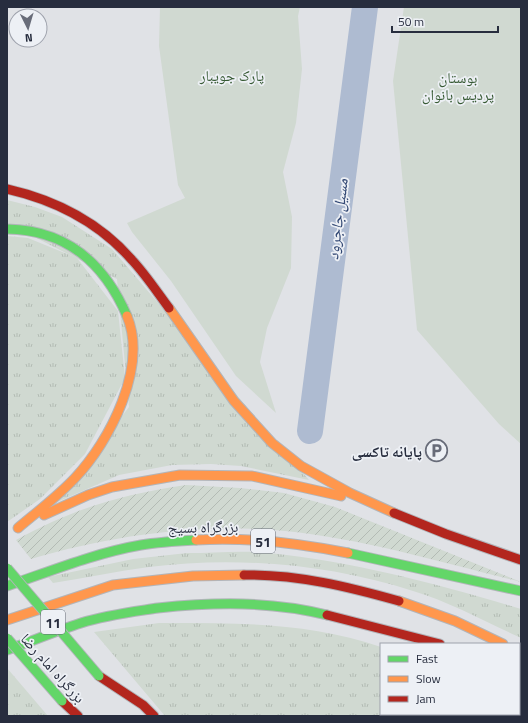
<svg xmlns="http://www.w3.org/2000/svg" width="528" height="723" font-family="'Titillium Web','Noto Naskh Arabic',sans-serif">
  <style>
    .grass { fill: url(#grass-tufts) }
    .park { fill: #d0d9d1 }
    .garden { fill: url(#garden-furrows) }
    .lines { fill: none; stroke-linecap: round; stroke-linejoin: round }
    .river { stroke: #aebbd1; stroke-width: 26 }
    .fast-casing { stroke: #b2b5ba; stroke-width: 11 }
    .slow-casing { stroke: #b2b5ba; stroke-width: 11 }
    .jam-casing { stroke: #b2b5ba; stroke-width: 11 }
    .fast { stroke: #63d668; stroke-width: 9 }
    .slow { stroke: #ff974d; stroke-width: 9 }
    .jam { stroke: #b3261e; stroke-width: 9 }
    .fast-bridge-casing { stroke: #b2b5ba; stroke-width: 11; stroke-linecap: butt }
    .fast-bridge { stroke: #63d668; stroke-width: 9 }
    .labels { text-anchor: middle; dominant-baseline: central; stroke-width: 3.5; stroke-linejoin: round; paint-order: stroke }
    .shield { fill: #edf0f5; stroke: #626875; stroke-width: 1 }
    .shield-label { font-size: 14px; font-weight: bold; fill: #272d3e }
    .park-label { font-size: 15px; fill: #375a34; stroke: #edf0f5 }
    .poi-label { font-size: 15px; font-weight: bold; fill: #272d3e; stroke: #edf0f5; text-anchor: end }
    .street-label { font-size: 15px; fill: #272d3e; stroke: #edf0f5 }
    .water-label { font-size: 16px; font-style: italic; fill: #314773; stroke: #edf0f5 }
  </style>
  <defs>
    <pattern id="grass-tufts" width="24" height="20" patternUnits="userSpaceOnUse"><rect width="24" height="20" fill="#d0d9d1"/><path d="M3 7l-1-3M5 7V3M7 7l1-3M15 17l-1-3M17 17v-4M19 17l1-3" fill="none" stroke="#b3bbb4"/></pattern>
    <pattern id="garden-furrows" width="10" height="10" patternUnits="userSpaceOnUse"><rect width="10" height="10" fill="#d0d9d1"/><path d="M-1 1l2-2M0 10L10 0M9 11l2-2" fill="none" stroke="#b3bbb4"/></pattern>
  </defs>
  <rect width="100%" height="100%" fill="#e0e2e6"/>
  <g class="grass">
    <path d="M7 200 35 207 62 217 112 249 309 480 241 466 211 464 172 465 119 475 55 503 129 407 117 279 7 223Z"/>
    <path d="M7 236 28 238 77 258 118 311 125 378 85 454 40 499 7 522Z"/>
    <path d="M187 553C214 553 243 550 269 553 356 562 438 584 521 609V638C486 622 450 602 413 591 328 564 237 556 149 567 117 571 85 578 53 583L48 577 133 559Z"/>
    <path d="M159 623C235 623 309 622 381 647V714H465L466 716H165L94 632Z"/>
    <path d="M7 668 48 716H7Z"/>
    <path d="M519 686 521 687V716H482L481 714H519Z"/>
  </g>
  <g class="park">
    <path d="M160 7H300L298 16 302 69 296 123 283 172 292 217 291 268 267 328 260 362 276 413 236 376 171 281 132 232 127 223 185 198 178 185 159 46Z"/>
    <path d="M404 7H521V444L499 424 417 330 393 81Z"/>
  </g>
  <path class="garden" d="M186 485 240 488 284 493 335 507 521 582C443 563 365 539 285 531 200 523 113 535 31 559L16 540C75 508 120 495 186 485Z"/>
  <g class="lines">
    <path class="river" d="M310 431 365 7"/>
    <defs>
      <g id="fast">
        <path d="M7 229C67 230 104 263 127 316"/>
        <path d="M348 553 521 591"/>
        <path d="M7 586C51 571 95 553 141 545 159 542 177 541 196 540"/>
        <path d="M7 650C32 641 56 631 81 623 106 615 132 612 158 608 215 602 271 601 327 615"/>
        <path d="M472 714 473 716"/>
      </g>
      <g id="slow">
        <path d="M169 308 234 401 272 443 301 466 350 493 394 513"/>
        <path d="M44 515 88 495 112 487 180 475 252 476 341 496"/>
        <path d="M18 528C37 512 58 496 75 478 110 441 148 367 127 316"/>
        <path d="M196 540C246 537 299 543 348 553"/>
        <path d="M399 601 455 621 503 644"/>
        <path d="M7 620 113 585 193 576 244 575"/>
        <path d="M519 651 521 652"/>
      </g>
      <g id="jam">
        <path d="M7 189C55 200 99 222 132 260 146 275 157 292 169 308"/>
        <path d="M394 513 446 534 521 560"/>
        <path d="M244 575C297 574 349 587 399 601"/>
        <path d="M327 615 440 644"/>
        <path d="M519 673 521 674"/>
        <path d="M99 676 143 705 154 716"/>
        <path d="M62 701 78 716"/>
      </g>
    </defs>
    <use href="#fast" class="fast-casing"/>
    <use href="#slow" class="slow-casing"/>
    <use href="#jam" class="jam-casing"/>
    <use href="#fast" class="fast"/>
    <use href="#slow" class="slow"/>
    <use href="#jam" class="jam"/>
    <defs>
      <g id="fast-bridge">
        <path d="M7 568 99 676"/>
        <path d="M7 638 62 701"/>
      </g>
    </defs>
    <use href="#fast-bridge" class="fast-bridge-casing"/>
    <use href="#fast-bridge" class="fast-bridge"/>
  </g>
  <defs>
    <symbol id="parking-ring" viewBox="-11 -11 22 22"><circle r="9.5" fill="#edf0f5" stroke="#686c79" stroke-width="1.5"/><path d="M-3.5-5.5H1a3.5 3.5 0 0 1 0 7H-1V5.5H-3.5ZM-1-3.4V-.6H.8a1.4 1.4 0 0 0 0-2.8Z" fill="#686c79"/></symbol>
  </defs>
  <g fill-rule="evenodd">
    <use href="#parking-ring" x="424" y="438" width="25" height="25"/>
  </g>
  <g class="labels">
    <g class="shield">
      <rect x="251" y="529" width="24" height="24" rx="3"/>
      <rect x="41" y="610" width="24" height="24" rx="3"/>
    </g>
    <g class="shield-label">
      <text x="263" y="541">51</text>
      <text x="53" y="622">11</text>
    </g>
    <g class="park-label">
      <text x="232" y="75">پارک جویبار</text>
      <text x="458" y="77">بوستان<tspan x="458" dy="17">پردیس بانوان</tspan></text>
    </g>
    <g class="poi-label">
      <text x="422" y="451">پایانه تاکسی</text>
    </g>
    <g class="street-label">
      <text transform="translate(203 527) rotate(-1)">بزرگراه بسیج</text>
      <text transform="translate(53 668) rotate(48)">بزرگراه امام رضا</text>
    </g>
    <g class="water-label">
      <text transform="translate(337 219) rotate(-83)">مسیل جاجرود</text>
    </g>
  </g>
  <rect width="528" height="723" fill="none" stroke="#272d3e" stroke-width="16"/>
  <rect x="380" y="643" width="140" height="72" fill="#edf0f5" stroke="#9ea2ac"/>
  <rect x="388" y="656" width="20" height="6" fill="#63d668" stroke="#9ea2ac"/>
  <text x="416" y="663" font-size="12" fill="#272d3e">Fast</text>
  <rect x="388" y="676" width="20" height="6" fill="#ff974d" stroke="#9ea2ac"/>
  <text x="416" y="683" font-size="12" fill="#272d3e">Slow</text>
  <rect x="388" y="696" width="20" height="6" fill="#b3261e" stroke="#9ea2ac"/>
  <text x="416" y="703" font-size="12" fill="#272d3e">Jam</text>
  <g transform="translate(28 28) rotate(175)"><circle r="19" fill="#edf0f5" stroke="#9ea2ac"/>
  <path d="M0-3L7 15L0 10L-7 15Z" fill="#686c79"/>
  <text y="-6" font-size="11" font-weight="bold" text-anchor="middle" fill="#272d3e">N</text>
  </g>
  <path d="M392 26v6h106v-6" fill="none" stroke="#272d3e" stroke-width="2"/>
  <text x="398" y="26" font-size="12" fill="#272d3e" stroke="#edf0f5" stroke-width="3" paint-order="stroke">50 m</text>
</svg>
